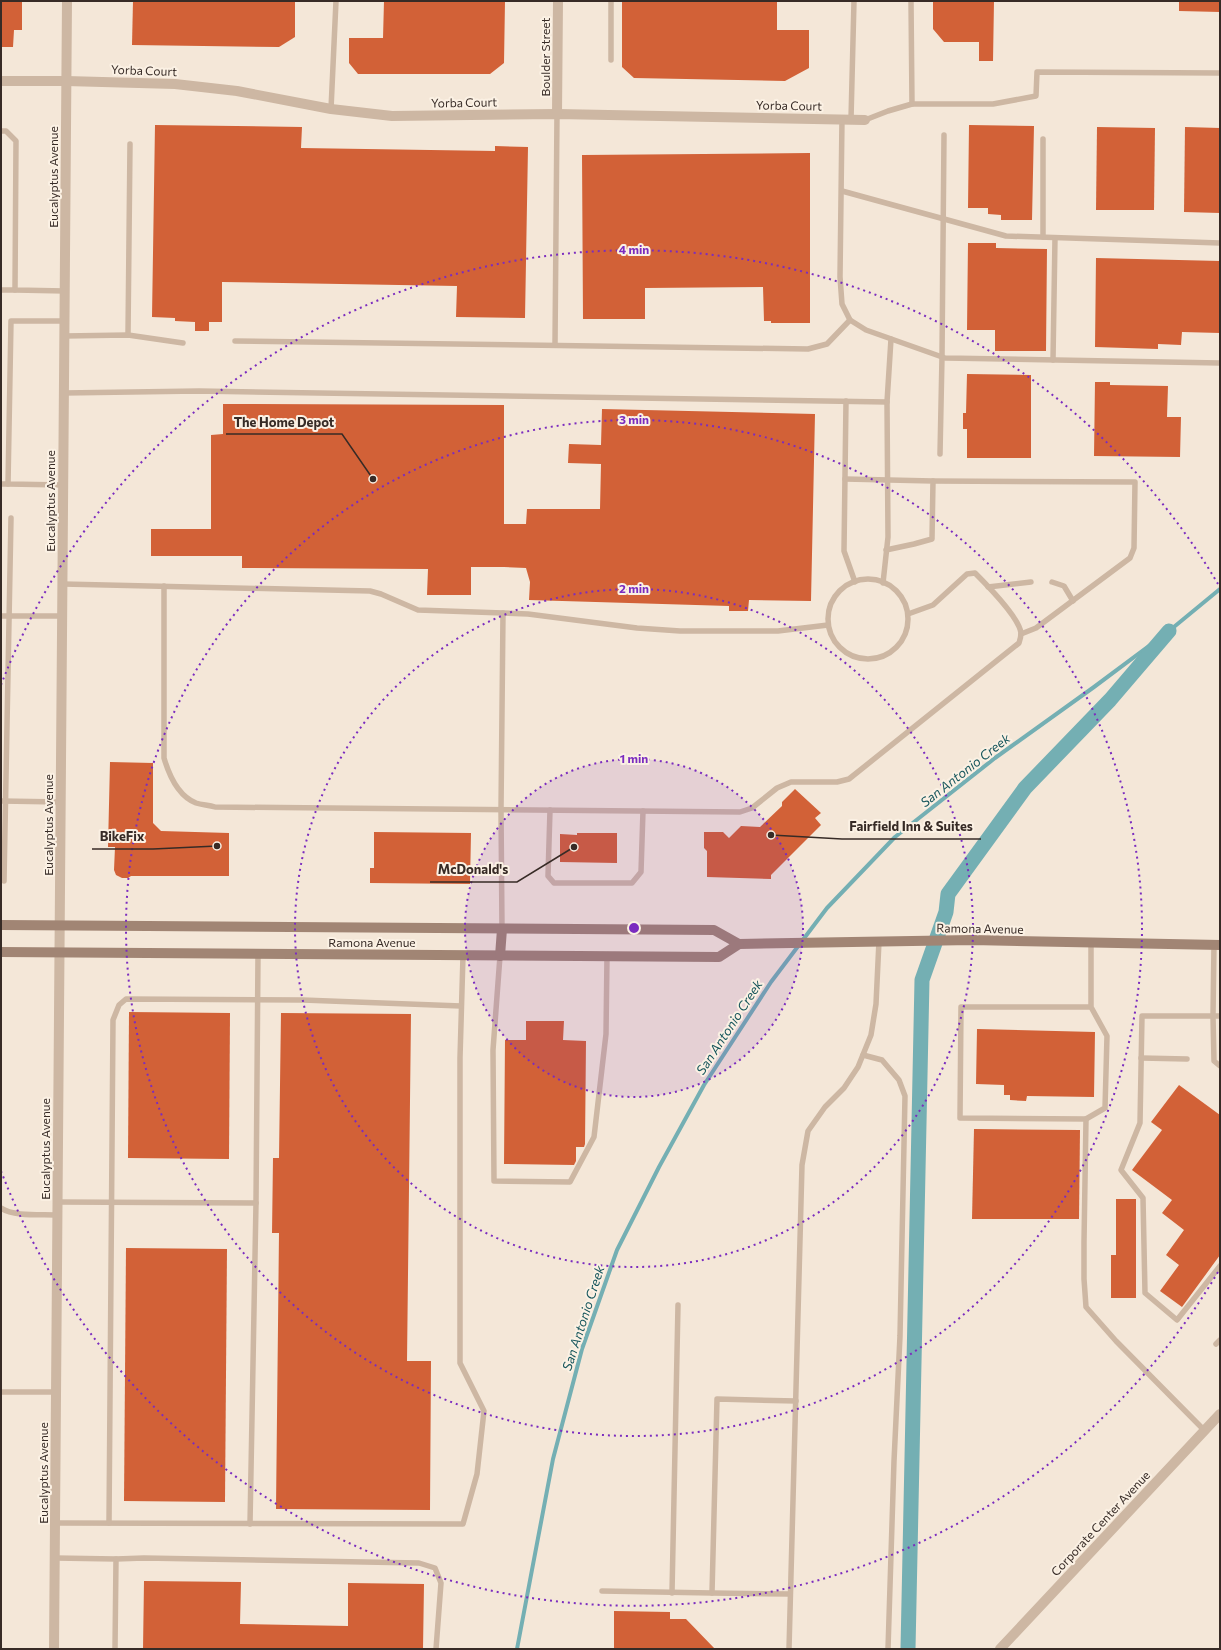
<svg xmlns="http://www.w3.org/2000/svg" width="1221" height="1650" font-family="Commissioner,sans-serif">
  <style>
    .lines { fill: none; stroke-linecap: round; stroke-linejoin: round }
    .stream { stroke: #74afb3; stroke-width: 4 }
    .canal { stroke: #74afb3; stroke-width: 15 }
    .building { fill: #d26137 }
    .service { stroke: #cdb7a3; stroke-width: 5.5 }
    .minor { stroke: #cdb7a3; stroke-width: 10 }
    .tertiary { stroke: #cdb7a3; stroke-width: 10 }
    .secondary { stroke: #a18574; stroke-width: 10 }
    .ring { fill: none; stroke: #7b2cbf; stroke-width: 2; stroke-dasharray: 2 4 }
    .labels { text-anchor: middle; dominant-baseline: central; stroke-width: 4; stroke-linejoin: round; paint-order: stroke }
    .street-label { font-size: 12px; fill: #372b26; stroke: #fbf1e4 }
    .water-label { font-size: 13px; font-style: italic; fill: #17565c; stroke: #fbf1e4 }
    .centre { fill: #7b2cbf; stroke: #fbf1e4; stroke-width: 2 }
    .ring-label { font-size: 12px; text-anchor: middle; font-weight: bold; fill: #7b2cbf; stroke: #fbf1e4; stroke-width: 4; stroke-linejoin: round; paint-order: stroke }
    .leader { fill: none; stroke: #372b26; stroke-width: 1.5 }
    .callout-dot { fill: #372b26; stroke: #fbf1e4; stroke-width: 1.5 }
    .callout-label { font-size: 13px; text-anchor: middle; font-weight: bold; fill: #372b26; stroke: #fbf1e4; stroke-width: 4; stroke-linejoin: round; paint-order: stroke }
  </style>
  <rect width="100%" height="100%" fill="#f4e7d8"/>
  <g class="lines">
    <path class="stream" d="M517 1649 553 1459 582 1349 617 1250 659 1167 704 1085 771 982 827 908 895 837 995 758 1094 687 1169 631 1220 589"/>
    <path class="canal" d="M908 1649 922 980 946 912 948 894 1025 788 1110 700 1169 631"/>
  </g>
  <g class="building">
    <path d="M1 1H22V30H14L13 47H1Z"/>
    <path d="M133 1H295V37L279 47 132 45Z"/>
    <path d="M384 1H505L504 63 490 74H358L349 63V38H383Z"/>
    <path d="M622 1H777V30H809V68L785 81 634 78 622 67Z"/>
    <path d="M933 1H994L993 61H979V42H944L933 29Z"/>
    <path d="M1179 1H1220V12L1179 11Z"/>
    <path d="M155 125 302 127 301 148 495 151V146L528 147 525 318 456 317 457 286 222 282V322H209V331H195V322L175 321V318L152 317Z"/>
    <path d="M969 125 1034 126 1032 220H1001V215L988 214V208H968Z"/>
    <path d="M1097 127 1155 128 1154 210H1096Z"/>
    <path d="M1185 127 1220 128V213L1184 212Z"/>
    <path d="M810 153V323H771V321H764L763 287 645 288V319H583L582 155Z"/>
    <path d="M968 243H996V248L1047 249 1046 351H995V330H967Z"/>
    <path d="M1096 258 1220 261V333L1182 332 1181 345 1158 344V349L1095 347Z"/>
    <path d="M967 374 1031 375V458H967V429H963V413H966Z"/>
    <path d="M1095 382H1110V385L1168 386 1167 417H1181L1180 457 1094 456Z"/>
    <path d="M223 404 504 405V524H526L527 509H600L601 464 568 463 569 444 601 445 602 409 815 414 811 601 749 600 748 611H729V606L529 600 530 582 526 568 504 567H471V595H427L428 569 242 568V556H151V529H211V435L223 434Z"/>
    <path d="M110 762 153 763V823L161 831 229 833V876H131L128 878H122L116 875 114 870 115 847H108Z"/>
    <path d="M795 789 821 813 815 818 821 825 771 875V879L707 877V851L704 848V832H723L729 838 741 826 760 827 782 806V802Z"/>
    <path d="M374 832 471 833 470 884 370 883V868H374Z"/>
    <path d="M577 833H617V863L560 862V834L577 835Z"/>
    <path d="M129 1012 230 1013 229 1159 128 1158Z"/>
    <path d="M281 1013 411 1014 407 1361H431L430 1510 276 1509 279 1233H272L273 1158H279Z"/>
    <path d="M526 1021H564L563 1040 586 1041 585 1144 584 1147H576V1161L574 1165 504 1164 505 1040H526Z"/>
    <path d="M977 1029 1095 1032 1094 1097 1027 1096 1026 1101 1010 1100V1095H1004V1085L976 1084Z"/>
    <path d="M1179 1085 1220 1115V1255L1182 1307 1160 1291 1179 1265 1166 1255 1184 1230 1162 1213 1172 1200 1132 1170 1162 1130 1151 1122Z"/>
    <path d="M974 1129 1080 1130 1079 1219H972Z"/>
    <path d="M1116 1199H1136V1298H1111V1255H1116Z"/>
    <path d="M126 1248 227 1249 225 1502 124 1501Z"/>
    <path d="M144 1581 241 1582 240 1624 348 1626V1583L424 1584 423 1649H143Z"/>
    <path d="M614 1611 670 1612V1619H686L715 1649H614Z"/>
  </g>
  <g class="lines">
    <g class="service">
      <path d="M911 1 912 104"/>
      <path d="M611 60V1"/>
      <path d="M331 109 336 1"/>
      <path d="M842 119 840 277 842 304 850 320 866 330 945 358 1220 363"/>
      <path d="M851 119 854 1"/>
      <path d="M865 120 888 111 912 104H993L1036 96 1037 72 1220 73"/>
      <path d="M1 131H6L16 141 15 290 65 291"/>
      <path d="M842 191 1006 236 1220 243"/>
      <path d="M1043 237V139"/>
      <path d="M1 290H15"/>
      <path d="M128 335 130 144"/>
      <path d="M64 336 128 335 183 343"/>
      <path d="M235 341 808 349 827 344 850 320"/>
      <path d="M555 345 557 114"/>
      <path d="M1053 360 1055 238"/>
      <path d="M64 393 199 391 887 402"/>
      <path d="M846 401 844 551 855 582"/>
      <path d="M940 454 942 357 944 135"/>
      <path d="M845 479 933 481 932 539 914 544 886 550"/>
      <path d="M933 481 1135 482 1134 548 1130 558 1036 628 1021 634"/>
      <path d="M1 484H8"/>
      <path d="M63 485 8 484 11 321H65"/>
      <circle cx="868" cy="619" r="40"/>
      <path d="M1052 582 1064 586 1073 601"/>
      <path d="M883 583 888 537 887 402 891 339"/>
      <path d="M63 584 370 591 381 594 418 610 528 614 637 628 680 631H778L828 625"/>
      <path d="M164 586V758C169 775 178 796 196 803 202 805 209 805 215 807L740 812 752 808 777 788 791 782H837L849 779 1019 643C1020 640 1021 636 1021 633 1019 617 987 585 975 573L967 574 933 605 908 614"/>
      <path d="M988 587 1031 582"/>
      <path d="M1 616H62"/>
      <path d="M1 801 61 802"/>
      <path d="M550 810 548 876 554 883H632L641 872 643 811"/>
      <path d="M4 881 11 518"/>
      <path d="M502 929 501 810 503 613"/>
      <path d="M1091 943V1007L1107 1036 1105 1108 1086 1119 960 1118 961 1007H1091"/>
      <path d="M1214 945 1213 1016H1142L1140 1123 1121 1170 1143 1198 1145 1293 1177 1320 1220 1266"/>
      <path d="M500 956 493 1050 494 1181 570 1182 594 1137 606 1034 607 957"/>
      <path d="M1220 1016H1213L1214 1061 1220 1066"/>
      <path d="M863 1055 882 1060 899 1080 905 1096 900 1336 894 1461 888 1649"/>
      <path d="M1141 1058 1187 1059"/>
      <path d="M1086 1119 1084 1242V1279L1086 1307 1116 1341 1204 1430"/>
      <path d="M58 1202 256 1203 258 955"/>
      <path d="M1 1208C14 1217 42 1214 58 1215"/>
      <path d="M1216 1344 1220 1340"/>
      <path d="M1 1392H56"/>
      <path d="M55 1523 463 1524 477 1474 484 1411 460 1363V1058L463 956"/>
      <path d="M109 1523 113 1020 119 1005 126 999 303 1000 461 1006"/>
      <path d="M250 1524 256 1203"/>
      <path d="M55 1558 116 1559 115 1649"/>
      <path d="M116 1559 144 1558 419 1563 435 1568 441 1583 436 1649"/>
      <path d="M602 1591 712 1593 717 1399 796 1401"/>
      <path d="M672 1593 678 1305"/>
      <path d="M712 1593 790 1594"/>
      <path d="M789 1649 802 1165 808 1131 825 1107 844 1088 858 1067 871 1035 876 1004 879 941"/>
    </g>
    <g class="minor">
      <path d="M66 81 175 84 237 91 331 109 392 116 557 114 865 120"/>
      <path d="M557 114 558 1"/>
      <path d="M1000 1649 1220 1414"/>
    </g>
    <g class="tertiary">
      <path d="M1 81H66"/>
      <path d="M54 1649 67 1"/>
    </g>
    <g class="secondary">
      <path d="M1 925 714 930 739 944 972 940 1220 945"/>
      <path d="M1 952 719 957 739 944"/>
      <path d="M500 956 502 929"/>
    </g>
  </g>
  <circle cx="634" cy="928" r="169" fill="#7b2cbf" fill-opacity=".12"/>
  <g class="ring">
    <circle cx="634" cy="928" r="169"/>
    <circle cx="634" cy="928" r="339"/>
    <circle cx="634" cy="928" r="508"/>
    <path d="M1218 1272A678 678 0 0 1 1 1171M1 685A678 678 0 0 1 1218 584"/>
  </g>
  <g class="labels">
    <g class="street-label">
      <text transform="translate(545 57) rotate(-90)">Boulder Street</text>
      <text transform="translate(144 70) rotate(2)">Yorba Court</text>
      <text transform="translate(464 102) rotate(-1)">Yorba Court</text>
      <text transform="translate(789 105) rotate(1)">Yorba Court</text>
      <text transform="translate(53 177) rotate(-90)">Eucalyptus Avenue</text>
      <text transform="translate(50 501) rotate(-90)">Eucalyptus Avenue</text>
      <text transform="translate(48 825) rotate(-90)">Eucalyptus Avenue</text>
      <text transform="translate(980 928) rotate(1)">Ramona Avenue</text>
      <text x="372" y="942">Ramona Avenue</text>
      <text transform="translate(45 1149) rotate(-90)">Eucalyptus Avenue</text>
      <text transform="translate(43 1473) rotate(-90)">Eucalyptus Avenue</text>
      <text transform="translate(1100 1523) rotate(-47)">Corporate Center Avenue</text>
    </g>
    <g class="water-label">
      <text transform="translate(965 770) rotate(-38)">San Antonio Creek</text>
      <text transform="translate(729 1027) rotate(-57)">San Antonio Creek</text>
      <text transform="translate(583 1318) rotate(-72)">San Antonio Creek</text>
    </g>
  </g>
  <circle cx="634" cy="928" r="6" class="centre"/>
  <g class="ring-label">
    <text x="634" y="254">4 min</text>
    <text x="634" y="424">3 min</text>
    <text x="634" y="593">2 min</text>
    <text x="634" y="763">1 min</text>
  </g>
  <path class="leader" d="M373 479L342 434H226M771 835L842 839H981M217 846L153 849H92M574 847L517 882H430"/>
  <g class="callout-dot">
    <circle cx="373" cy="479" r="4"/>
    <circle cx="771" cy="835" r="4"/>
    <circle cx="217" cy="846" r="4"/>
    <circle cx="574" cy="847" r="4"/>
  </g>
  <g class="callout-label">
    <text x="284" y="427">The Home Depot</text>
    <text x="911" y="831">Fairfield Inn &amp; Suites</text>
    <text x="122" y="841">BikeFix</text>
    <text x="473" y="874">McDonald's</text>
  </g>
  <rect width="1221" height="1650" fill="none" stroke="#372b26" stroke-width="4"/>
</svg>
